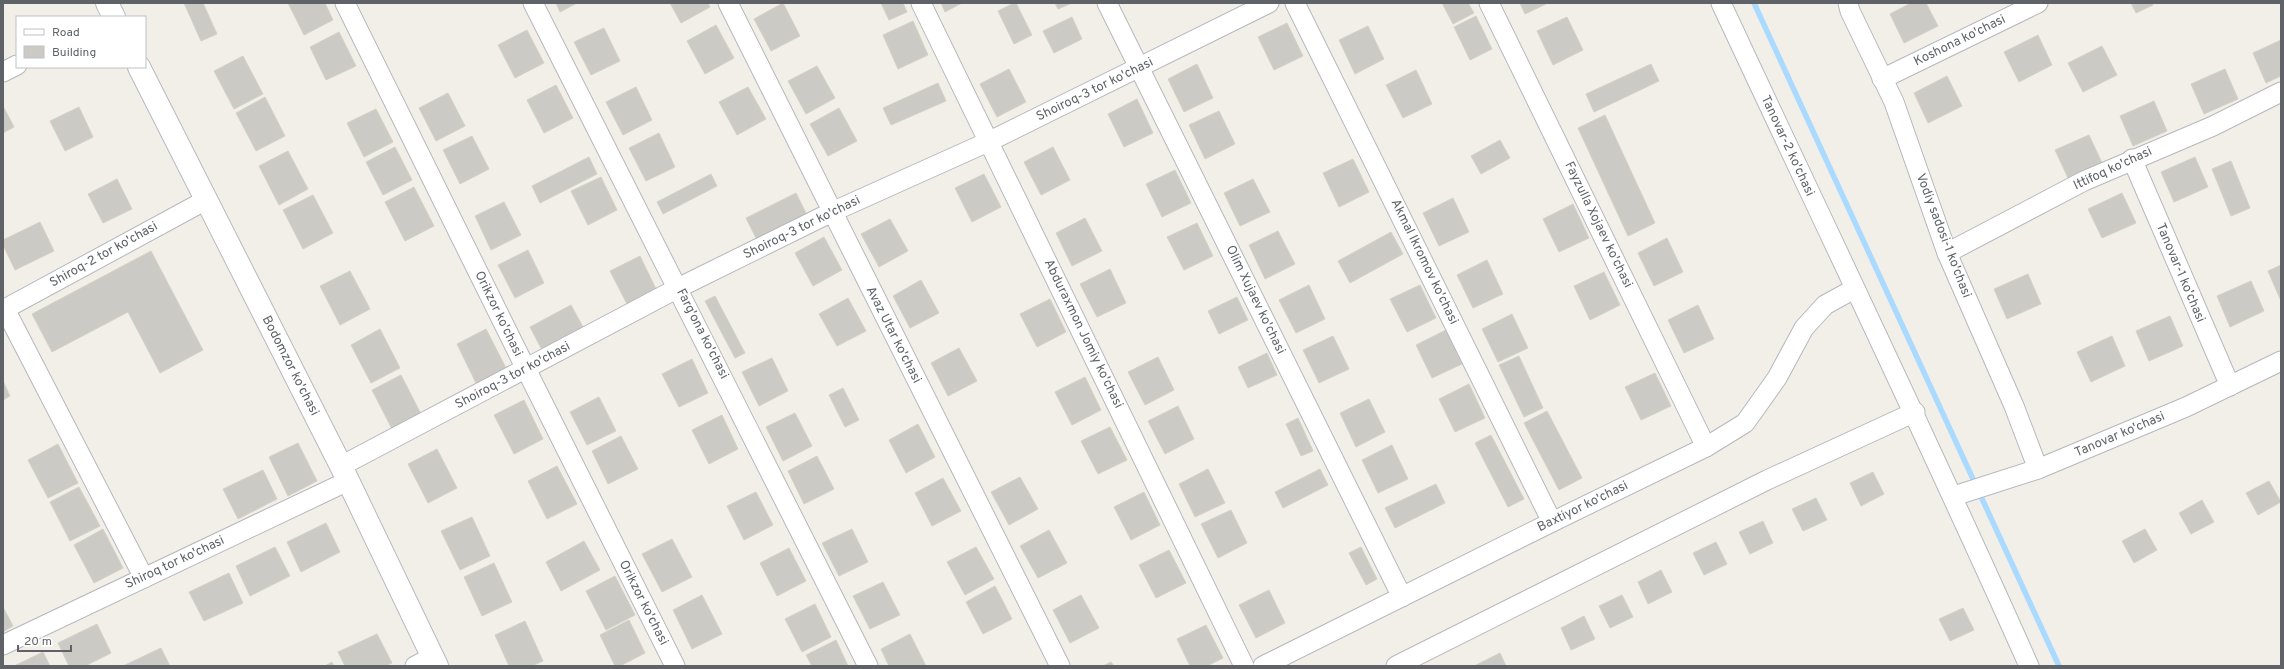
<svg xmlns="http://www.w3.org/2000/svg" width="2284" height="669" font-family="Overpass,sans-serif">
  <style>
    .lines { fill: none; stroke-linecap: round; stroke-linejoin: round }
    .stream { stroke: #aadaff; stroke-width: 5.5 }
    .building { fill: #cccac5; stroke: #d6d1c6 }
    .street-casing { stroke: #b5b8bc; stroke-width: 21 }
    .secondary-casing { stroke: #b6babf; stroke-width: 24 }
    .street { stroke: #fff; stroke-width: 19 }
    .secondary { stroke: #fff; stroke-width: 22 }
    .labels { text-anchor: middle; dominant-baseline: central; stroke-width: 3; stroke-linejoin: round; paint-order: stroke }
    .street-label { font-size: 13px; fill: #5f6368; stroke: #fff }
  </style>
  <rect width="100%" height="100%" fill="#f1efe8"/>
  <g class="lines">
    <path class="stream" d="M1754 3 2059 666"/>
  </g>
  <g class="building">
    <path d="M184 3H203L217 34 201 41Z"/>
    <path d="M288 3H325L333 20 304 35Z"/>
    <path d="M556 3H577L560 12Z"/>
    <path d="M670 3H708L710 7 681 23Z"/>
    <path d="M783 3 800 36 771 51 754 19Z"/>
    <path d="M881 3H903L907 12 889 20Z"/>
    <path d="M941 3H962L945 12Z"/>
    <path d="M1014 3H1016L1032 35 1014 44 998 11Z"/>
    <path d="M1055 3H1072L1058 9Z"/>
    <path d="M1442 3H1468L1474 13 1453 24Z"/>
    <path d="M1520 3H1548L1525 14Z"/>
    <path d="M1911 3H1926L1938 26 1904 43 1890 14Z"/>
    <path d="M2131 3H2152L2153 5 2136 13Z"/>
    <path d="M1476 16 1492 49 1470 60 1454 27Z"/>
    <path d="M1072 17 1082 39 1054 53 1043 31Z"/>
    <path d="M1567 17 1583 50 1553 65 1537 31Z"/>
    <path d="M913 21 928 55 898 69 883 35Z"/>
    <path d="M1287 23 1303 56 1274 70 1258 37Z"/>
    <path d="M716 25 734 58 705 74 687 41Z"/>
    <path d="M1368 26 1384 59 1355 74 1339 40Z"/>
    <path d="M604 28 620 61 591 75 574 42Z"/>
    <path d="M527 30 544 63 515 78 498 45Z"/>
    <path d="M339 32 356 66 326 80 310 47Z"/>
    <path d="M2038 35 2052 65 2019 82 2004 52Z"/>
    <path d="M2281 40V76L2266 83 2253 53Z"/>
    <path d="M2102 46 2117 75 2083 92 2068 63Z"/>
    <path d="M243 56 263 94 234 109 214 71Z"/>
    <path d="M1197 64 1213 98 1184 112 1168 79Z"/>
    <path d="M1651 64 1659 81 1594 112 1586 94Z"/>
    <path d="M817 66 835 98 806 114 788 81Z"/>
    <path d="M1009 69 1026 102 997 117 980 84Z"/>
    <path d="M2225 69 2238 99 2204 114 2191 84Z"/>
    <path d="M1416 70 1432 104 1403 118 1386 85Z"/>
    <path d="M1947 76 1962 106 1928 123 1914 93Z"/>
    <path d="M938 83 946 101 891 125 883 108Z"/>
    <path d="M556 85 573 118 544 133 527 100Z"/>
    <path d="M636 87 652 120 623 135 606 102Z"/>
    <path d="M748 87 766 119 737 135 719 102Z"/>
    <path d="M448 93 465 126 436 141 419 108Z"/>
    <path d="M265 97 285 136 256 151 236 113Z"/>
    <path d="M1137 99 1153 133 1124 147 1108 114Z"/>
    <path d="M2154 101 2167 131 2133 146 2120 116Z"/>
    <path d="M3 106 14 127 3 133Z"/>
    <path d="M79 107 93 137 65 151 50 121Z"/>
    <path d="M839 108 857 141 828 156 810 124Z"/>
    <path d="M376 109 393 142 364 157 347 123Z"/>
    <path d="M1219 111 1235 144 1205 159 1189 125Z"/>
    <path d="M1605 115 1655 223 1628 236 1578 128Z"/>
    <path d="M659 133 675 167 646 181 629 148Z"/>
    <path d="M2089 135 2103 165 2069 180 2055 150Z"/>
    <path d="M472 136 489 169 460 184 443 150Z"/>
    <path d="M1500 140 1510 158 1481 174 1471 156Z"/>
    <path d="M395 147 412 180 383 195 366 162Z"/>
    <path d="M1053 147 1070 180 1041 195 1024 162Z"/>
    <path d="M288 151 308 189 279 205 259 166Z"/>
    <path d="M589 157 597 174 540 203 532 186Z"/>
    <path d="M2195 157 2208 187 2174 202 2161 172Z"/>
    <path d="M1353 159 1369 192 1339 207 1323 173Z"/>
    <path d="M2231 161 2250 208 2231 216 2212 169Z"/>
    <path d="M1175 170 1191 203 1162 217 1146 184Z"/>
    <path d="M711 174 717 186 663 214 657 202Z"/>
    <path d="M984 174 1001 207 972 222 955 188Z"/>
    <path d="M601 177 617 210 588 225 571 191Z"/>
    <path d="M117 179 132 209 103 223 88 194Z"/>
    <path d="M1253 179 1270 212 1240 226 1224 193Z"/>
    <path d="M414 187 434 226 405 241 385 202Z"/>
    <path d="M796 193 807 215 757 240 746 218Z"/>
    <path d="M2122 193 2136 223 2102 238 2088 209Z"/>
    <path d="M313 195 333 233 303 249 283 210Z"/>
    <path d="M1453 198 1469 232 1439 246 1423 213Z"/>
    <path d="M504 202 521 235 491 250 475 216Z"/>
    <path d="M1573 204 1589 238 1559 252 1543 219Z"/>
    <path d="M1085 218 1102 251 1072 266 1056 233Z"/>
    <path d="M890 219 908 251 879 267 861 234Z"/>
    <path d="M40 222 54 251 15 270 3 245V240Z"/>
    <path d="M1197 223 1213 256 1184 270 1167 237Z"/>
    <path d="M1278 231 1295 264 1265 279 1249 245Z"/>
    <path d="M1391 232 1403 254 1350 283 1338 261Z"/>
    <path d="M824 237 842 270 813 286 795 253Z"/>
    <path d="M1667 238 1683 272 1654 286 1638 253Z"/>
    <path d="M528 250 544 283 515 298 498 265Z"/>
    <path d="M151 251 203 350 160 373 128 312 52 352 32 314Z"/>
    <path d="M640 256 656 289 627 304 610 271Z"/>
    <path d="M1487 260 1503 294 1473 308 1457 275Z"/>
    <path d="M2281 265V301L2268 271Z"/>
    <path d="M1110 269 1126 303 1097 317 1080 284Z"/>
    <path d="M350 271 370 309 340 325 320 286Z"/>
    <path d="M1604 272 1620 305 1590 320 1574 286Z"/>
    <path d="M2028 274 2041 304 2007 319 1994 289Z"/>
    <path d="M921 280 939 313 910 328 893 296Z"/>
    <path d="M2251 281 2264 311 2230 327 2217 296Z"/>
    <path d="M1309 285 1325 319 1296 333 1279 300Z"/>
    <path d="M1420 285 1436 318 1407 332 1390 299Z"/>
    <path d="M715 296 745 353 735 358 705 301Z"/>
    <path d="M1237 297 1248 320 1219 334 1208 311Z"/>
    <path d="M848 298 866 331 837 346 819 314Z"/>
    <path d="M1050 299 1066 332 1037 347 1020 314Z"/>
    <path d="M571 305 583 327 542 350 530 327Z"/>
    <path d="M1698 305 1714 339 1684 353 1668 320Z"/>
    <path d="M1512 314 1528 348 1498 362 1482 329Z"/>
    <path d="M2170 316 2183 346 2149 361 2136 331Z"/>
    <path d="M380 329 400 368 371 383 351 345Z"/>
    <path d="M486 329 506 368 476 383 457 344Z"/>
    <path d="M1446 330 1462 364 1432 378 1416 345Z"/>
    <path d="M1333 336 1349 369 1319 383 1303 350Z"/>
    <path d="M2112 336 2125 366 2091 382 2077 352Z"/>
    <path d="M959 348 977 381 948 396 931 363Z"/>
    <path d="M1267 353 1277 375 1248 388 1238 367Z"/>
    <path d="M1519 356 1543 408 1524 417 1499 365Z"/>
    <path d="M1158 357 1174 390 1145 405 1128 372Z"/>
    <path d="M772 358 788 391 759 406 742 372Z"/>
    <path d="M692 359 708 393 679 407 662 374Z"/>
    <path d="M1655 373 1671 406 1641 420 1625 387Z"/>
    <path d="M401 375 421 414 392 429 372 390Z"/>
    <path d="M1085 377 1101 410 1072 425 1055 392Z"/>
    <path d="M3 381 10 396 3 400Z"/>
    <path d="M1469 384 1485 418 1455 432 1439 399Z"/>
    <path d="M843 388 859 420 845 427 829 395Z"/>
    <path d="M599 397 616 431 587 445 570 412Z"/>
    <path d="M1369 399 1385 432 1356 447 1340 413Z"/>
    <path d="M524 400 543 439 514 454 494 415Z"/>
    <path d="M1178 406 1194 439 1165 454 1148 421Z"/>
    <path d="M1547 411 1582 478 1559 490 1524 423Z"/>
    <path d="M795 413 812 446 783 461 766 427Z"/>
    <path d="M722 415 738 449 709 464 692 430Z"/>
    <path d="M1298 418 1313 451 1301 456 1286 424Z"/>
    <path d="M918 424 935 457 906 473 889 440Z"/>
    <path d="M1110 427 1127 460 1098 474 1081 441Z"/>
    <path d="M1491 435 1524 499 1508 507 1475 443Z"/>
    <path d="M621 436 638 469 608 484 592 451Z"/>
    <path d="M298 443 317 481 288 496 269 457Z"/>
    <path d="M58 444 78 483 48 498 28 460Z"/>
    <path d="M1392 445 1408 479 1378 493 1362 460Z"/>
    <path d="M437 449 457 488 428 503 408 464Z"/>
    <path d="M817 456 834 489 804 504 788 471Z"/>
    <path d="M557 466 577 504 547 519 528 481Z"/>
    <path d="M1208 469 1225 503 1195 517 1179 484Z"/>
    <path d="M1320 469 1328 485 1283 508 1275 492Z"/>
    <path d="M263 470 277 499 238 519 223 489Z"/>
    <path d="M1873 472 1884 494 1861 506 1850 483Z"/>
    <path d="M1020 477 1038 509 1009 525 991 492Z"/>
    <path d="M943 478 961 511 932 526 915 493Z"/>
    <path d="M2269 481 2281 502 2258 515 2246 493Z"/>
    <path d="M1436 484 1445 503 1395 528 1385 508Z"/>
    <path d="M79 487 100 526 70 541 50 502Z"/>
    <path d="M756 492 773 525 744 540 727 506Z"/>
    <path d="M1144 492 1160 525 1131 540 1114 507Z"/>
    <path d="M1816 498 1827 520 1803 531 1792 509Z"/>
    <path d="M2202 500 2214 522 2191 534 2179 513Z"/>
    <path d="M1231 510 1247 543 1218 558 1201 524Z"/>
    <path d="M472 517 490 556 460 570 441 531Z"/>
    <path d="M1763 521 1773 543 1750 554 1739 532Z"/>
    <path d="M326 523 340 552 301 572 287 542Z"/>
    <path d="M103 529 123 568 94 583 74 545Z"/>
    <path d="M852 529 868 562 839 576 822 543Z"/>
    <path d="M2145 529 2157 550 2134 563 2122 541Z"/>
    <path d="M1049 530 1067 563 1038 578 1020 546Z"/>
    <path d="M672 539 692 577 662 592 642 554Z"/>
    <path d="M584 541 600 570 561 591 546 562Z"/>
    <path d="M1716 542 1727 564 1704 575 1693 553Z"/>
    <path d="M275 547 290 576 250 596 236 566Z"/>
    <path d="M976 547 994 579 965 595 947 562Z"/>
    <path d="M1361 547 1377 579 1366 585 1349 553Z"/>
    <path d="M789 548 806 581 777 596 760 563Z"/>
    <path d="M1169 550 1186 583 1156 598 1139 565Z"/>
    <path d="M494 563 512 602 482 616 464 577Z"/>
    <path d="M1661 570 1672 592 1648 604 1638 582Z"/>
    <path d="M229 573 243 603 204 621 189 592Z"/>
    <path d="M615 576 635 615 606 630 586 591Z"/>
    <path d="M883 582 900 615 870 629 853 596Z"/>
    <path d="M995 586 1012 619 983 634 966 602Z"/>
    <path d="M1269 590 1285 623 1256 638 1239 605Z"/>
    <path d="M702 595 722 634 692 649 673 610Z"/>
    <path d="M1081 595 1099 628 1070 643 1053 610Z"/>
    <path d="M1622 595 1633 617 1610 628 1599 606Z"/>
    <path d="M815 604 831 637 802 652 785 619Z"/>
    <path d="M3 607 13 626 3 632Z"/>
    <path d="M1963 608 1974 630 1950 641 1939 619Z"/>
    <path d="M1584 616 1595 639 1571 650 1561 628Z"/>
    <path d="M629 620 645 653 620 666H615L600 635Z"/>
    <path d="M525 621 543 661 532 666H509L495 635Z"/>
    <path d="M97 624 111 653 85 666H69L58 643Z"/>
    <path d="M1206 625 1223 658 1207 666H1190L1177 639Z"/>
    <path d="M377 634 392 663 385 666H345L338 652Z"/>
    <path d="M910 634 926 666H889L881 649Z"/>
    <path d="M836 640 848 666H812L806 655Z"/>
    <path d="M161 648 170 666H123Z"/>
    <path d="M43 652 50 666H14Z"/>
    <path d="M1500 653 1506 666H1477L1476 665Z"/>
    <path d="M332 662 334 666H325Z"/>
    <path d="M1111 662 1114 666H1103Z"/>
  </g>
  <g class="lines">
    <defs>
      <g id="street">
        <path d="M345 3 526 369 675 666"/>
        <path d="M533 3 868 666"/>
        <path d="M728 3 1060 666"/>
        <path d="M921 3 1244 666"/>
        <path d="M1107 3 1402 597"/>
        <path d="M1295 3 1552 522"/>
        <path d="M1489 3 1706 447"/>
        <path d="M1721 3C1824 224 1930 443 2029 666"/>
        <path d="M1848 3 1850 11 1894 102 1947 253 2014 406 2038 469"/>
        <path d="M3 72 17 65"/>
        <path d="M1882 79 2038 3"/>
        <path d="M2132 159 2230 386"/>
        <path d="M1947 253 2084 181 2213 126 2281 92"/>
        <path d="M5 309 144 578"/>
        <path d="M3 310 206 200"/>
        <path d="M341 466 678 288 832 212 990 141 1269 3"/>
        <path d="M1954 496 2038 469 2186 407 2281 361"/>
        <path d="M3 645 348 481"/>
        <path d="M415 666 433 657"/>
        <path d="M1263 666 1552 522 1706 447 1745 423 1777 378 1804 328 1825 305 1854 289"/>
        <path d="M1396 666 1767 480 1915 412"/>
      </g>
      <g id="secondary">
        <path d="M107 3 114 17"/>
        <path d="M139 67 341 466 437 666"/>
      </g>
    </defs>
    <use href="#street" class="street-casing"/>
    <use href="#secondary" class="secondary-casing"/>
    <use href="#street" class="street"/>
    <use href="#secondary" class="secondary"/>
  </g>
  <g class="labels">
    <g class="street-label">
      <text transform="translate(1960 41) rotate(-26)">Koshona ko'chasi</text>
      <text transform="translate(1095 90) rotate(-26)">Shoiroq-3 tor ko'chasi</text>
      <text transform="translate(1787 146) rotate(65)">Tanovar-2 ko'chasi</text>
      <text transform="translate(2113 169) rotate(-25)">Ittifoq ko'chasi</text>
      <text transform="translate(1598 225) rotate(64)">Fayzulla Xojaev ko'chasi</text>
      <text transform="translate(802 228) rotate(-26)">Shoiroq-3 tor ko'chasi</text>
      <text transform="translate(1943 236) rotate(69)">Vodiy sadosi-1 ko'chasi</text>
      <text transform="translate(104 255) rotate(-29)">Shiroq-2 tor ko'chasi</text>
      <text transform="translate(1424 262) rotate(64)">Akmal Ikromov ko'chasi</text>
      <text transform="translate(2180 273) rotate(67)">Tanovar-1 ko'chasi</text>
      <text transform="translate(1255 300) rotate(64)">Olim Xujaev ko'chasi</text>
      <text transform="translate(498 314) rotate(64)">Orikzor ko'chasi</text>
      <text transform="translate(702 334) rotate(63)">Farg'ona ko'chasi</text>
      <text transform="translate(1083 334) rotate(64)">Abduraxmon Jomiy ko'chasi</text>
      <text transform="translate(893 335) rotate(63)">Avaz Utar ko'chasi</text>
      <text transform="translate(290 366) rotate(63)">Bodomzor ko'chasi</text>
      <text transform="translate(513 376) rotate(-28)">Shoiroq-3 tor ko'chasi</text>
      <text transform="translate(2120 435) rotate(-23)">Tanovar ko'chasi</text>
      <text transform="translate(1583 507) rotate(-26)">Baxtiyor ko'chasi</text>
      <text transform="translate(175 563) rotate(-25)">Shiroq tor ko'chasi</text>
      <text transform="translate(643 603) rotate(63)">Orikzor ko'chasi</text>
    </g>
  </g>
  <rect width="2284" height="669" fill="none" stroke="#5f6368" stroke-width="8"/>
  <rect x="16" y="16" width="130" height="52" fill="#ffffff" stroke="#bfc1c3"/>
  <rect x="24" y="29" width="20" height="6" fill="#ffffff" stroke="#bfc1c3"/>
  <text x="52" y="36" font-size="12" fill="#5f6368">Road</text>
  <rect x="24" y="46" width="20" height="12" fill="#cccac5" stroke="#bfc1c3"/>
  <text x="52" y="56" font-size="12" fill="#5f6368">Building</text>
  <path d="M18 645v6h53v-6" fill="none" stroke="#5f6368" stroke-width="2"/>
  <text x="24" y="645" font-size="12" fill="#5f6368" stroke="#ffffff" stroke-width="3" paint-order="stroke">20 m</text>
</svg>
